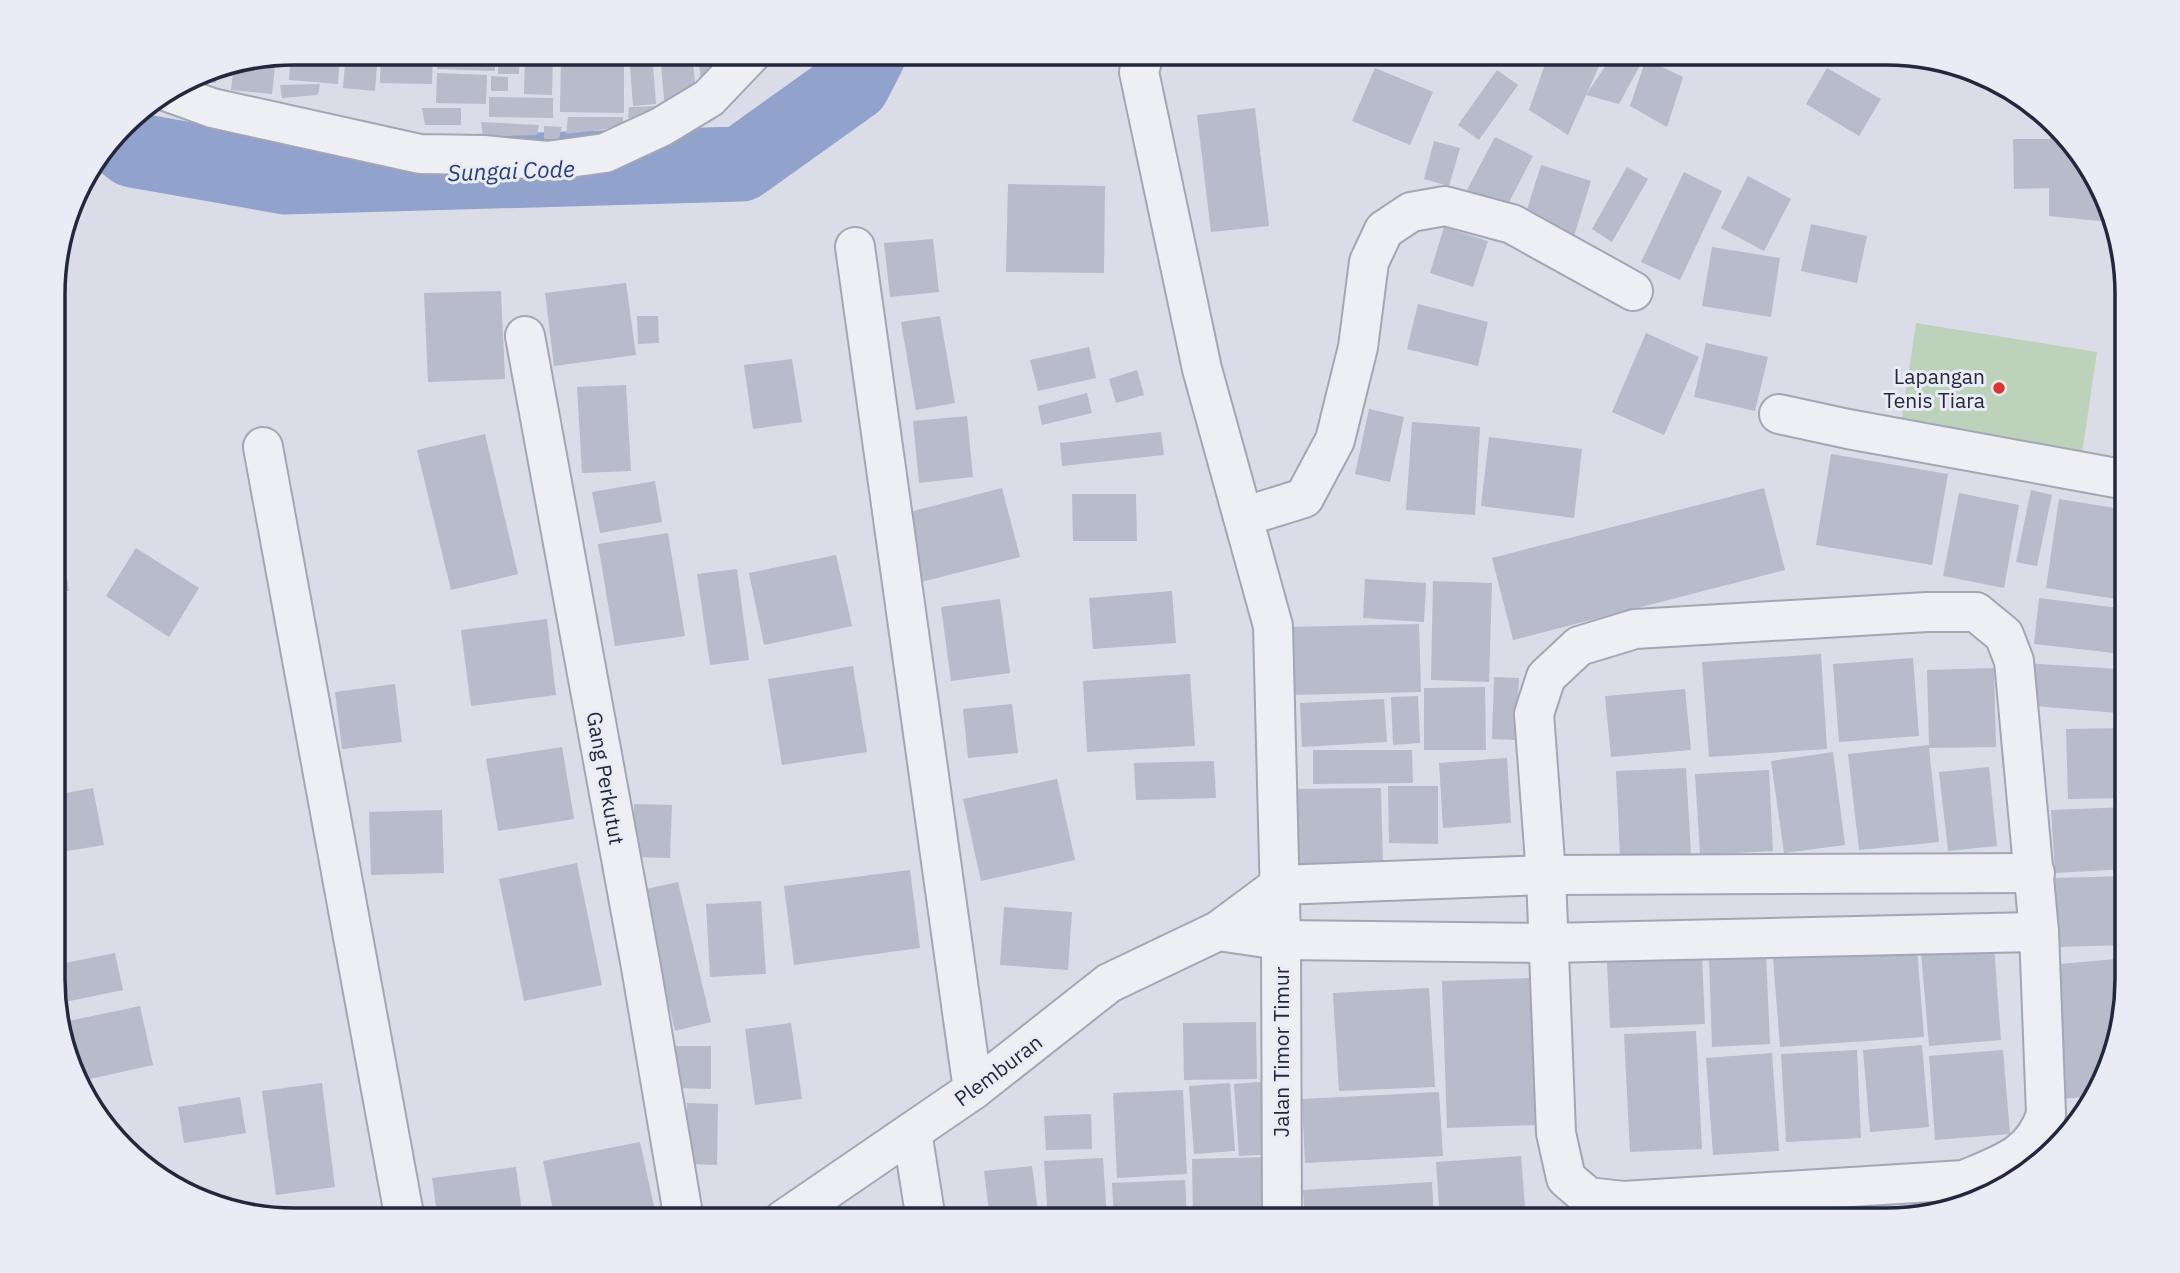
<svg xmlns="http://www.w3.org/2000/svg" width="2180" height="1273" font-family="'IBM Plex Sans',sans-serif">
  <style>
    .green { fill: #bcd2bb }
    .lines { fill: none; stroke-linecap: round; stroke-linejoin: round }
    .river { stroke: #91a2cc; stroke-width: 75 }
    .building { fill: #b7bbca }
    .minor-casing { stroke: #a3a7b4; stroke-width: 42 }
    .minor { stroke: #edeff5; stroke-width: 38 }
    .poi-dot { fill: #dc372f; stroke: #eaecf5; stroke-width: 2.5 }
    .labels { text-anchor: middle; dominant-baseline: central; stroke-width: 6; stroke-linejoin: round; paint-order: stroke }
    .poi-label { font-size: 21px; fill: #23283e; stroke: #eaecf5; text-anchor: end }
    .street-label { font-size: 21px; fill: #23283e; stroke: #eaecf5 }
    .water-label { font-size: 23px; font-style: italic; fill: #293d76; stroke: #eaecf5 }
    .rim { fill: none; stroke: #23283e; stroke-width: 3.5 }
  </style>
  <rect width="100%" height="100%" fill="#dadde7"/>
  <path class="green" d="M1916 323 2097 352 2082 453 1901 424Z"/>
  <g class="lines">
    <path class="river" d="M116 137 133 150 286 177 741 164 853 84 869 53"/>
  </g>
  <g class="building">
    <path d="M291 53H340L338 84 289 80Z"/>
    <path d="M346 53H378L375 91 343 88Z"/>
    <path d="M381 53H433L432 84 380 83Z"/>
    <path d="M437 53H495V71L437 69Z"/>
    <path d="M498 53H520L519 74H498Z"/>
    <path d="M525 53H553L552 95 524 94Z"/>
    <path d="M561 53H624V113L560 112Z"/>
    <path d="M629 53H652L656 104 633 106Z"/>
    <path d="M660 53H692L695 82V93L665 110Z"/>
    <path d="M698 53H726L701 82Z"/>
    <path d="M1549 53H1605L1568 135 1529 110Z"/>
    <path d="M1614 53H1633L1645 56 1619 104 1586 95Z"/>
    <path d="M276 56 272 94 231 90 234 64Z"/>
    <path d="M1646 59 1683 77 1667 127 1630 106Z"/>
    <path d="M217 68 216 83 184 82 202 71Z"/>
    <path d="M1375 68 1433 92 1410 145 1352 121Z"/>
    <path d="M1827 68 1881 99 1859 136 1806 104Z"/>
    <path d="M1497 70 1518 85 1479 140 1458 125Z"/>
    <path d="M437 73 487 75 486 104 436 103Z"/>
    <path d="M491 76 508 77V91H491Z"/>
    <path d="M320 84 318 95 282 98 280 85Z"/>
    <path d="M489 97 553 98V118L489 117Z"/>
    <path d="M661 106 659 116 628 118 629 107Z"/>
    <path d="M422 108H461V125H425Z"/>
    <path d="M1255 108 1269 226 1211 232 1197 115Z"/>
    <path d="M568 117H623V123L606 129 566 134Z"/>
    <path d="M481 122 539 125 537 135 483 137Z"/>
    <path d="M544 126 562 127 559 139H544Z"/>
    <path d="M2050 127 2095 173 2110 222 2049 216V188L2014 189 2013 139H2050Z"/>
    <path d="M1495 137 1533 156 1505 210 1467 190Z"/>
    <path d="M1434 141 1460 148 1449 186 1424 179Z"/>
    <path d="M1541 165 1591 181 1574 236 1524 219Z"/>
    <path d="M1627 167 1648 179 1612 242 1592 229Z"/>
    <path d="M1684 172 1722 191 1680 280 1641 262Z"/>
    <path d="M1748 176 1791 199 1764 251 1721 228Z"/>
    <path d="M1008 184 1105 186 1104 273 1006 272Z"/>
    <path d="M1811 224 1867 236 1857 283 1801 271Z"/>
    <path d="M1444 227 1488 241 1473 287 1430 273Z"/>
    <path d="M933 239 939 292 890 297 884 243Z"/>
    <path d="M1712 247 1780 258 1771 317 1702 306Z"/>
    <path d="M626 283 636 355 554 366 545 293Z"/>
    <path d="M501 291 505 379 428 382 424 293Z"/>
    <path d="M1418 304 1488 322 1478 366 1407 349Z"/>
    <path d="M2116 309H2127V410H2119Z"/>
    <path d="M637 316H658L659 343 638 344Z"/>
    <path d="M940 316 955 403 916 410 901 322Z"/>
    <path d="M1646 333 1699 357 1664 435 1612 412Z"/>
    <path d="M1706 343 1768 357 1755 411 1694 397Z"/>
    <path d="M1089 347 1096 378 1038 391 1030 360Z"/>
    <path d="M792 359 802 422 753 429 744 365Z"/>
    <path d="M1137 370 1144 395 1116 403 1109 379Z"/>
    <path d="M626 385 631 471 582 473 577 387Z"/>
    <path d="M1087 393 1092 413 1042 425 1038 406Z"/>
    <path d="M1369 409 1404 417 1390 482 1355 474Z"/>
    <path d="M967 416 973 477 919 483 913 421Z"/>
    <path d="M1412 422 1480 427 1475 515 1406 510Z"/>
    <path d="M1161 432 1164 455 1062 466 1060 443Z"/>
    <path d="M485 434 518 574 451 590 417 450Z"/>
    <path d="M1489 437 1582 449 1574 518 1481 506Z"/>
    <path d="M1831 454 1948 474 1932 565 1816 545Z"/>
    <path d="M655 481 662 522 600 533 592 492Z"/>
    <path d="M1002 488 1020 557 917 583 898 515Z"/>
    <path d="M1764 488 1785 570 1513 640 1492 558Z"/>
    <path d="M2031 490 2052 495 2037 566 2016 562Z"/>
    <path d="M1959 493 2019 505 2004 588 1943 576Z"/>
    <path d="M1072 494H1136L1137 541H1073Z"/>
    <path d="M2059 499 2127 510V525L2116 599 2046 588Z"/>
    <path d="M668 533 685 636 615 646 598 544Z"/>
    <path d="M60 534 69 591 55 593V535Z"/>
    <path d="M136 548 199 588 169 637 106 596Z"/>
    <path d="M836 555 852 626 764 645 749 573Z"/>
    <path d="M737 569 749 660 710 665 697 574Z"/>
    <path d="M1365 579 1426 583 1424 622 1363 618Z"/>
    <path d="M1433 581 1492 583 1489 682 1431 680Z"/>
    <path d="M1172 591 1176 643 1093 649 1089 598Z"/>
    <path d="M2039 598 2127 609 2123 654 2034 644Z"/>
    <path d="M1000 599 1010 673 951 681 941 607Z"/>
    <path d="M547 619 556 695 471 706 461 630Z"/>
    <path d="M1419 624 1421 692 1290 695 1288 627Z"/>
    <path d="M1821 654 1827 749 1709 757 1702 662Z"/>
    <path d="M1913 658 1919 736 1839 742 1833 664Z"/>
    <path d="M2026 663 2120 669 2118 713 2023 705Z"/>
    <path d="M853 666 867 752 782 765 768 679Z"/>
    <path d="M1994 668 1996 747 1929 748 1939 842 1859 850 1848 754 1929 745 1927 670Z"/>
    <path d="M1190 674 1195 746 1087 752 1083 681Z"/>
    <path d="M1494 677 1519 678 1516 740 1492 739Z"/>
    <path d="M395 684 402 742 342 749 335 692Z"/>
    <path d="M1485 687 1486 750H1424V688Z"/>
    <path d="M1685 689 1691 750 1611 757 1605 696Z"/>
    <path d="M1418 696 1420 743 1393 745 1391 697Z"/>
    <path d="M55 698H58L67 754 55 757Z"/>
    <path d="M1384 699 1387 742 1302 747 1300 703Z"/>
    <path d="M1012 704 1018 753 968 758 963 709Z"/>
    <path d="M2127 728V798L2068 799 2066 729Z"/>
    <path d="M562 747 574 819 498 831 486 759Z"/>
    <path d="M1313 750H1412L1413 783 1313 784Z"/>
    <path d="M1833 752 1845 845 1784 853 1771 761Z"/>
    <path d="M1507 758 1511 823 1443 828 1439 763Z"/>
    <path d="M1214 761 1216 798 1136 800 1134 763Z"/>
    <path d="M1989 767 1997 846 1948 851 1939 772Z"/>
    <path d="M1686 768 1691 855 1620 858 1616 771Z"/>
    <path d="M1769 770 1773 851 1700 855 1695 774Z"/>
    <path d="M1057 779 1075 860 981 881 963 799Z"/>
    <path d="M1388 786H1438V844L1389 843Z"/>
    <path d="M93 788 104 845 55 853V795Z"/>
    <path d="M1381 788 1383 865 1296 867 1294 789Z"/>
    <path d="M634 804 672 805 670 858 633 857Z"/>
    <path d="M2127 807V869L2055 873 2051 810Z"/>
    <path d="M442 810 444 873 371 875 369 812Z"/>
    <path d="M577 863 602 985 524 1001 499 879Z"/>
    <path d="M910 870 920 948 794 965 784 886Z"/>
    <path d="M2127 876V945L2057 947 2054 878Z"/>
    <path d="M678 882 711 1022 675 1031 642 890Z"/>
    <path d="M761 901 766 974 710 977 706 904Z"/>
    <path d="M1004 907 1072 912 1068 970 1000 965Z"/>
    <path d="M1994 947 2001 1040 1929 1046 1921 952Z"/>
    <path d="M1917 948 1924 1037 1780 1047 1773 958Z"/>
    <path d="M115 953 123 990 55 1004V965Z"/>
    <path d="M1766 954 1770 1044 1712 1047 1709 956Z"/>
    <path d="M1702 957 1705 1024 1610 1028 1607 961Z"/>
    <path d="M2127 958V995L2096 1096 2061 1099 2049 965Z"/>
    <path d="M1531 978 1536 1125 1447 1128 1442 981Z"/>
    <path d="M1429 988 1435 1087 1339 1091 1333 993Z"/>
    <path d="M140 1006 153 1065 81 1081 59 1023Z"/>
    <path d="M1256 1022 1257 1079 1184 1080 1183 1023Z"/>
    <path d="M791 1023 802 1099 755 1105 745 1029Z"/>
    <path d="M1696 1031 1702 1149 1630 1152 1624 1034Z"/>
    <path d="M1922 1045 1929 1127 1870 1132 1863 1050Z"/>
    <path d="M676 1046H711V1089L677 1088Z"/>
    <path d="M1857 1050 1861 1138 1786 1142 1781 1054Z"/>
    <path d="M2003 1050 2010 1134 1935 1140 1929 1056Z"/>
    <path d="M1772 1053 1779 1151 1713 1155 1706 1058Z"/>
    <path d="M1270 1081 1276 1154 1239 1156 1234 1084Z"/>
    <path d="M322 1083 335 1187 276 1195 262 1091Z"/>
    <path d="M1230 1083 1235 1151 1194 1154 1189 1086Z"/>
    <path d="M1183 1090 1187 1174 1117 1178 1113 1093Z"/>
    <path d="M1439 1092 1443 1156 1305 1163 1302 1099Z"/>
    <path d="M240 1097 246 1133 184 1143 178 1107Z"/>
    <path d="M687 1103 718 1104 717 1165 686 1164Z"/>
    <path d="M1091 1114 1092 1149 1046 1150 1044 1116Z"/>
    <path d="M640 1142 657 1220H555L543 1161Z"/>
    <path d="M1521 1156 1526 1220H1440L1436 1162Z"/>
    <path d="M1267 1157 1270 1220H1193L1192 1159Z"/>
    <path d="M1103 1158 1107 1220H1048L1044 1161Z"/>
    <path d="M1032 1166 1039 1220H990L984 1171Z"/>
    <path d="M516 1167 523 1220H438L432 1178Z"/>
    <path d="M1185 1180 1187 1220H1114L1112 1183Z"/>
    <path d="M1432 1182 1434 1220H1305L1303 1190Z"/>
    <path d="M1959 1201V1203L1928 1212 1927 1205Z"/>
    <rect x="1788" y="1210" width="89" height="10"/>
  </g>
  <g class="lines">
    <defs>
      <g id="minor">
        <path d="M1144 53 1139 72 1202 369 1273 626 1281 940 1282 1220"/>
        <path d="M168 92 212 108 420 154 484 155 547 161 605 153 661 127 709 98 752 53"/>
        <path d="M855 247 973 1090"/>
        <path d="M525 336 641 967 684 1220"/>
        <path d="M1779 414 1848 429 2127 480"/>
        <path d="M263 447 405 1220"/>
        <path d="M1243 517 1304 498 1335 440 1358 347 1369 262 1384 230 1411 212 1445 206 1512 224 1633 291"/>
        <path d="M1927 612H1976L2004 635 2014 661 2039 932 2046 1114C2033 1156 2001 1164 1964 1180L1623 1201 1588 1197 1566 1178 1556 1133 1546 875 1534 714 1546 677 1579 646 1635 629Z"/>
        <path d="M1280 885 1546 875 2035 873"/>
        <path d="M1218 931 1281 940 1548 943 2039 932"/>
        <path d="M912 1132 926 1220"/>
        <path d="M783 1220 973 1090 1109 983 1218 931 1280 885"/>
      </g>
    </defs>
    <use href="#minor" class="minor-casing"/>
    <use href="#minor" class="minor"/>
  </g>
  <circle class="poi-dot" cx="1999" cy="388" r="7"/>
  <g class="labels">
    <g class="poi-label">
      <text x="1985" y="376">Lapangan<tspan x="1985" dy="24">Tenis Tiara</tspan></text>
    </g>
    <g class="street-label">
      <text transform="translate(606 778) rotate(80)">Gang Perkutut</text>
      <text transform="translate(1281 1052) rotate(-90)">Jalan Timor Timur</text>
      <text transform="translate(998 1070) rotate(-37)">Plemburan</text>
    </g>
    <g class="water-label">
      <text transform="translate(511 170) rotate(-2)">Sungai Code</text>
    </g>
  </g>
  <path d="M0 0H2180V1273H0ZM294 65H1886A229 229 0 0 1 2115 294V979A229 229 0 0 1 1886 1208H294A229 229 0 0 1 65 979V294A229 229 0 0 1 294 65Z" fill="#eaecf5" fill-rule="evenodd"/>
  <path class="rim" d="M294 65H1886A229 229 0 0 1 2115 294V979A229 229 0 0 1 1886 1208H294A229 229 0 0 1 65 979V294A229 229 0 0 1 294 65Z"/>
</svg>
